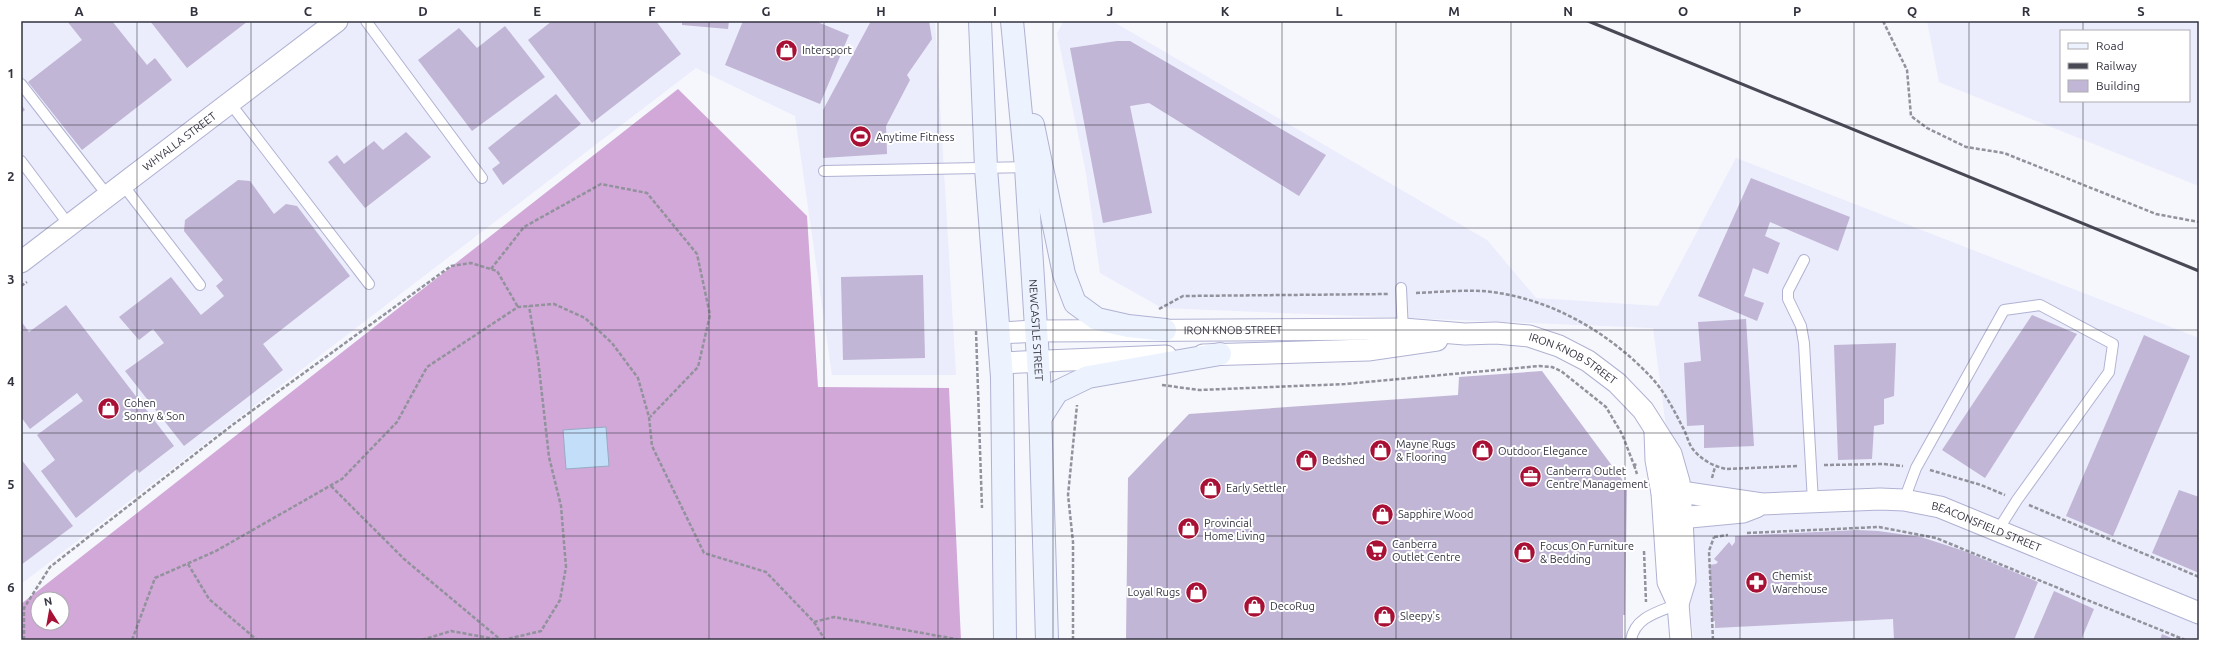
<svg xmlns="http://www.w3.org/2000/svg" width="2220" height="661" font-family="Ubuntu,sans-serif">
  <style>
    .built { fill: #ebecfc; fill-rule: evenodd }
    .forest { fill: #d1a8d8; fill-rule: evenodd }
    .water { fill: #c2def9; stroke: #97abc2 }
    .building { fill: #c1b6d5 }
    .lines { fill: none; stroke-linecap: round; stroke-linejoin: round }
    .lane-casing { stroke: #b0b2d2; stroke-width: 12 }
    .street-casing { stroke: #b0b2d2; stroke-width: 23 }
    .secondary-casing { stroke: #b0b2d2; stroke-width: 24 }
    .path { stroke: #92929c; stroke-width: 2.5; stroke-dasharray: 4 2; stroke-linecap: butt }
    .lane { stroke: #fff; stroke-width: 10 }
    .street { stroke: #fff; stroke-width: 21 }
    .secondary { stroke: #edf3fe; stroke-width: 22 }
    .rail { stroke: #494956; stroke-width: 3 }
    .grid { fill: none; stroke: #333340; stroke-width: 1; stroke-opacity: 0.55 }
    .labels { text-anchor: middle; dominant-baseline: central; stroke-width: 4; stroke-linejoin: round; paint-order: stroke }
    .poi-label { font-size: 11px; fill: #333340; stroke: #fff; text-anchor: start }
    .street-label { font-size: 11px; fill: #333340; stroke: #fff }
    .neatline { fill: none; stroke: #333340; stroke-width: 1.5 }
    .grid-label { font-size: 13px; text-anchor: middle; font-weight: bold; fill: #333340 }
  </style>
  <rect width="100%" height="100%" fill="#f6f6fd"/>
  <g class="built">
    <path d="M21 21H935L956 375H832L795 116 696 68 21 584Z"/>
    <path d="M1064 21H1112L1487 240 1536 298 1658 306 1736 158 2199 338V640H1694L1653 328 1162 308 1100 273 1086 173 1057 33Z"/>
    <path d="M1927 21H2199V186L1939 82ZM2061 31H2189V101H2061Z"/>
  </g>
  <path class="forest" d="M678 89 807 216 818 387 949 388 961 640H21V604ZM38 599H62V623H38Z"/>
  <path class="water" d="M606 427 609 466 566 469 563 430Z"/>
  <g class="building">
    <path d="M67 21H112L147 65 155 58 172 80 82 150 28 82 82 40Z"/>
    <path d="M150 21H248L187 68Z"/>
    <path d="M552 21H656L681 54 592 123 528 40Z"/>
    <path d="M682 21H729L728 29 682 25Z"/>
    <path d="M743 21H815L849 35 820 104 725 65Z"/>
    <path d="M871 21H929L932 39 907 75 910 80 886 126 887 154 823 158V110Z"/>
    <path d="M505 26 545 77 472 131 418 60 459 28 477 48Z"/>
    <path d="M1117 41H1130L1326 155 1299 196 1149 103 1130 106 1152 213 1103 223 1070 48Z"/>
    <path d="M556 94 581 124 503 185 492 169 500 163 488 148Z"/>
    <path d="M21 104 25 110 21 113Z"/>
    <path d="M406 132 431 157 365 208 328 162 337 155 344 164 374 141 383 150Z"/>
    <path d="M1751 178 1850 217 1838 251 1770 222 1765 236 1780 243 1768 274 1753 268 1744 296 1764 303 1757 321 1698 296Z"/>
    <path d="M238 180 250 181 274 214 286 204 297 206 350 276 263 344 283 370 184 446 125 371 164 343 153 329 139 340 119 317 171 277 201 315 224 296 216 286 223 280 184 231 185 220Z"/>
    <path d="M923 275 925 358 843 360 841 277Z"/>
    <path d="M66 305 174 446 139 473 137 469 76 518 41 471 55 460 37 435 83 401 77 393 30 429 21 417V321L29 332Z"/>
    <path d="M2032 315 2077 334 1985 478 1942 450Z"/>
    <path d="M1746 319 1754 446 1704 448V425L1687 426 1684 363 1701 361 1698 322Z"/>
    <path d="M2144 335 2190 356 2113 536 2066 516Z"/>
    <path d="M1896 343 1894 396 1884 399V424L1874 426 1872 459 1838 460 1834 345Z"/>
    <path d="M1542 371 1627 486 1625 615H1623V640H1126L1128 478 1189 414 1458 395 1459 377Z"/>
    <path d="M21 459 73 526 21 565Z"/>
    <path d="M2179 490 2199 497V573L2152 553Z"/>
    <path d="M1857 530 1878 531 1921 537 1964 551 2038 582 2014 640H1894L1893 619 1715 628V621H1712L1711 600H1714V598H1711L1709 565 1716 564 1718 562 1714 559 1729 542 1732 546 1735 542V536Z"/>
    <path d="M2054 591 2094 609 2081 640H2033Z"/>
    <path d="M2162 634 2176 640H2160Z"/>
  </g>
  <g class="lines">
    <defs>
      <g id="lane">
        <path d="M366 21 482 178"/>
        <path d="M21 84 108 196"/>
        <path d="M230 103 369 284"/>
        <path d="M21 161 69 225"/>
        <path d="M824 171 1026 167"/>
        <path d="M123 185 200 285"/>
        <path d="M1804 260 1788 291V299L1801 326 1804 343 1813 502"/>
        <path d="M1401 288 1403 332"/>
        <path d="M1904 500 1916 468 2004 310 2040 305 2113 344 2109 372 2017 500 1998 530"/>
        <path d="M1631 640C1635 617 1658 612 1678 604"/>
      </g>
      <g id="street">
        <path id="s1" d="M21 262 337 21"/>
        <path id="s2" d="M1000 333 1037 331 1403 329 1465 334 1496 333 1529 336 1559 346 1588 361 1617 383 1643 410 1671 454 1679 482 1682 518 1685 581 1678 604"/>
        <path d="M1203 355 1368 350 1437 340"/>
        <path d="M1001 363 1166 356"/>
        <path d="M1655 432 1656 460 1662 493 1668 582 1678 604 1681 640"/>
        <path id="s3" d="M1662 493 1681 492 1762 504 1880 499 1904 500 1940 507 2199 613"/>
        <path d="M1669 519 1743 512 1756 507"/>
      </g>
      <g id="secondary">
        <path d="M980 21 986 168 1002 377 1005 640"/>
        <path id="s4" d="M1012 21 1026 167 1039 376 1047 640"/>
        <path d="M1033 125 1064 274 1075 303 1097 319 1128 326 1165 330"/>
        <path d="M1041 417 1057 392 1088 377 1220 354"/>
      </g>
    </defs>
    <use href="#lane" class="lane-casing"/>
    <use href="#street" class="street-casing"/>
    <use href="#secondary" class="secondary-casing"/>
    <g class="path">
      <path d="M1883 21 1907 70 1911 116 1927 128 1966 147 2004 153 2156 214 2199 222"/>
      <path d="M491 269 524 227 601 184 647 193 697 254 710 315 698 367 650 417"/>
      <path d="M21 286 27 282"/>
      <path d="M1416 293C1438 292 1460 290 1482 291 1546 296 1606 330 1649 375 1663 389 1673 408 1682 426 1686 432 1688 442 1692 448 1700 459 1714 467 1727 469L1797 466"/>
      <path d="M1159 309 1183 296 1389 294"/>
      <path d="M976 331 982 508"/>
      <path d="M1162 385 1199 390 1345 384 1539 366 1552 367 1561 371 1606 407 1622 434 1634 465 1638 464"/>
      <path d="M1634 465 1637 474"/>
      <path d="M1824 465 1883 464 1903 466"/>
      <path d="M1930 470 1981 485 2005 495"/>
      <path d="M1712 478 1715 467"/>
      <path d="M331 486 404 559 501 640"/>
      <path d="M2029 505 2199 577"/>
      <path d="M1747 533 1879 527 1936 538 2185 640"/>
      <path d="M1714 537 1728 535"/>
      <path d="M1644 551 1646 602"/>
      <path d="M188 564 209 599 257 640"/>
      <path d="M814 622 825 640"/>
      <path d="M24 640V608L50 567 231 426 451 266 471 263 497 271 518 307"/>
      <path d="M132 640 155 578 216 551 342 479 397 422 427 367 518 307 554 304 585 318 612 343 638 378 649 417 652 446 704 553 766 572 814 622 834 617 961 640"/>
      <path d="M422 640 451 631 500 640"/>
      <path d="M503 640 541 631 560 600 566 567 561 506 549 457 538 359 529 306"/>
      <path d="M1073 640V542L1068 495 1077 405"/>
      <path d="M1713 640 1709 551 1714 537"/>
    </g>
    <use href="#lane" class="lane"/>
    <use href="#street" class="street"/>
    <use href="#secondary" class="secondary"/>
    <path class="rail" d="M1588 21 2199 271"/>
  </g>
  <path class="grid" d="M137 21V640M251 21V640M366 21V640M480 21V640M595 21V640M709 21V640M824 21V640M938 21V640M1053 21V640M1167 21V640M1282 21V640M1396 21V640M1511 21V640M1625 21V640M1740 21V640M1854 21V640M1969 21V640M2083 21V31M2083 101V640M21 125H2199M21 228H2199M21 330H2199M21 433H2199M21 536H2199"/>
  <defs>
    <symbol id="shop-disc" viewBox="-11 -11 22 22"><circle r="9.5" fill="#a81035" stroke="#fff"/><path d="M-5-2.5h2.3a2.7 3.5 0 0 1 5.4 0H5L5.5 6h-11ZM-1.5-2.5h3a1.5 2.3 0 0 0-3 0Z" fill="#fff"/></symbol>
    <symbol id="stadium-disc" viewBox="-11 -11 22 22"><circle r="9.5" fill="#a81035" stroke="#fff"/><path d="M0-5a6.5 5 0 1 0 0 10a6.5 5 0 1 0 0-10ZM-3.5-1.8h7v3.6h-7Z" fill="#fff"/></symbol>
    <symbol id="office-disc" viewBox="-11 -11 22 22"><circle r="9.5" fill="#a81035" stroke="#fff"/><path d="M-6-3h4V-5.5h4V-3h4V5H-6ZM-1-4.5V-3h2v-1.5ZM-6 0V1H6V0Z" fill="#fff"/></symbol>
    <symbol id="supermarket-disc" viewBox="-11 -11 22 22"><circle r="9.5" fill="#a81035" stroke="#fff"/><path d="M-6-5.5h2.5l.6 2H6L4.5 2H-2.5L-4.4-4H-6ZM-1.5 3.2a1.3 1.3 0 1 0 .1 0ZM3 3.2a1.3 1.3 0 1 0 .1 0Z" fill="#fff"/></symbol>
    <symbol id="pharmacy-disc" viewBox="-11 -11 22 22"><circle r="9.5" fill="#a81035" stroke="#fff"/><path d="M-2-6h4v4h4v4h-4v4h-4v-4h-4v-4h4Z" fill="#fff"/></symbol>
  </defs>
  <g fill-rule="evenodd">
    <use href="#shop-disc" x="774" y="38" width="25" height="25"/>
    <use href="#stadium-disc" x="848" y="124" width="25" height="25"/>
    <use href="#shop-disc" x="96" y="396" width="25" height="25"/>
    <use href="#shop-disc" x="1368" y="438" width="25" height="25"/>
    <use href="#shop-disc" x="1470" y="438" width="25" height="25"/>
    <use href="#shop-disc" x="1294" y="448" width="25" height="25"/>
    <use href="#office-disc" x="1518" y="464" width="25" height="25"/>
    <use href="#shop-disc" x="1198" y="476" width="25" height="25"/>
    <use href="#shop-disc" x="1370" y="502" width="25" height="25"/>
    <use href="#shop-disc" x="1176" y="516" width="25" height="25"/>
    <use href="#supermarket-disc" x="1364" y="538" width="25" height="25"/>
    <use href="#shop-disc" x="1512" y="540" width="25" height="25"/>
    <use href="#pharmacy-disc" x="1744" y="570" width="25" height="25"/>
    <use href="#shop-disc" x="1184" y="580" width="25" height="25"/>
    <use href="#shop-disc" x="1242" y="594" width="25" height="25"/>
    <use href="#shop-disc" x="1372" y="604" width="25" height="25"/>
  </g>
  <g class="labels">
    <g class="poi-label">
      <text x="802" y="50">Intersport</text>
      <text x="876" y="137">Anytime Fitness</text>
      <text x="124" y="403">Cohen<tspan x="124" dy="13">Sonny &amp; Son</tspan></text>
      <text x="1396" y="444">Mayne Rugs<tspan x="1396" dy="13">&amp; Flooring</tspan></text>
      <text x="1498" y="451">Outdoor Elegance</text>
      <text x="1322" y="460">Bedshed</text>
      <text x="1546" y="471">Canberra Outlet<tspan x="1546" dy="13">Centre Management</tspan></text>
      <text x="1226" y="488">Early Settler</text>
      <text x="1398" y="514">Sapphire Wood</text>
      <text x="1204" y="523">Provincial<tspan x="1204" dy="13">Home Living</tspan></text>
      <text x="1392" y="544">Canberra<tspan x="1392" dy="13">Outlet Centre</tspan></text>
      <text x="1540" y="546">Focus On Furniture<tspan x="1540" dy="13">&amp; Bedding</tspan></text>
      <text x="1772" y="576">Chemist<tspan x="1772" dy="13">Warehouse</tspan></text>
      <text x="1180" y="592" text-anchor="end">Loyal Rugs</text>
      <text x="1270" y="606">DecoRug</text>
      <text x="1400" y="616">Sleepy's</text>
    </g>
    <g class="street-label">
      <text stroke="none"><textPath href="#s1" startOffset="199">WHYALLA STREET</textPath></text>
      <text stroke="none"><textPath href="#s4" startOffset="310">NEWCASTLE STREET</textPath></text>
      <text stroke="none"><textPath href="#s2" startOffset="233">IRON KNOB STREET</textPath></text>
      <text stroke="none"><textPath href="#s2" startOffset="579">IRON KNOB STREET</textPath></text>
      <text stroke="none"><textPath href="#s3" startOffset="330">BEACONSFIELD STREET</textPath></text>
    </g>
  </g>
  <rect width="2220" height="661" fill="none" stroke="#ffffff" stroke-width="44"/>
  <rect x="2060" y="30" width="130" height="72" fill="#ffffff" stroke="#adadb3"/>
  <rect x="2068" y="43" width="20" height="6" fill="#edf3fe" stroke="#adadb3"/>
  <text x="2096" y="50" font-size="12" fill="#333340">Road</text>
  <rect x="2068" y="63" width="20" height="6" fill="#494956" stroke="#adadb3"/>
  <text x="2096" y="70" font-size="12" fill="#333340">Railway</text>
  <rect x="2068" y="80" width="20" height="12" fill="#c1b6d5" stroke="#adadb3"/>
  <text x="2096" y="90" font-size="12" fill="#333340">Building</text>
  <g transform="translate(50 611) rotate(349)"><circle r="19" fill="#ffffff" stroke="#adadb3"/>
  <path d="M0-3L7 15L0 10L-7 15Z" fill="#a81035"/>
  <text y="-6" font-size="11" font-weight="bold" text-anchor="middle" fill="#333340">N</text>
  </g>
  <rect x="22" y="22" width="2176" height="617" class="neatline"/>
  <g class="grid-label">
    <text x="79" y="16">A</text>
    <text x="194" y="16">B</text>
    <text x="308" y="16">C</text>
    <text x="423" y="16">D</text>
    <text x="537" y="16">E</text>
    <text x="652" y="16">F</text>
    <text x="766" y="16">G</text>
    <text x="881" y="16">H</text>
    <text x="995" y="16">I</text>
    <text x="1110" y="16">J</text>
    <text x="1225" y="16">K</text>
    <text x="1339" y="16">L</text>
    <text x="1454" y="16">M</text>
    <text x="1568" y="16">N</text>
    <text x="1683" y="16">O</text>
    <text x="1797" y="16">P</text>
    <text x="1912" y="16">Q</text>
    <text x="2026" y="16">R</text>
    <text x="2141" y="16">S</text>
    <text x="11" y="78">1</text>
    <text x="11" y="181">2</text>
    <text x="11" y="284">3</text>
    <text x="11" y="386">4</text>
    <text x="11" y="489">5</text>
    <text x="11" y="592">6</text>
  </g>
</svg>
